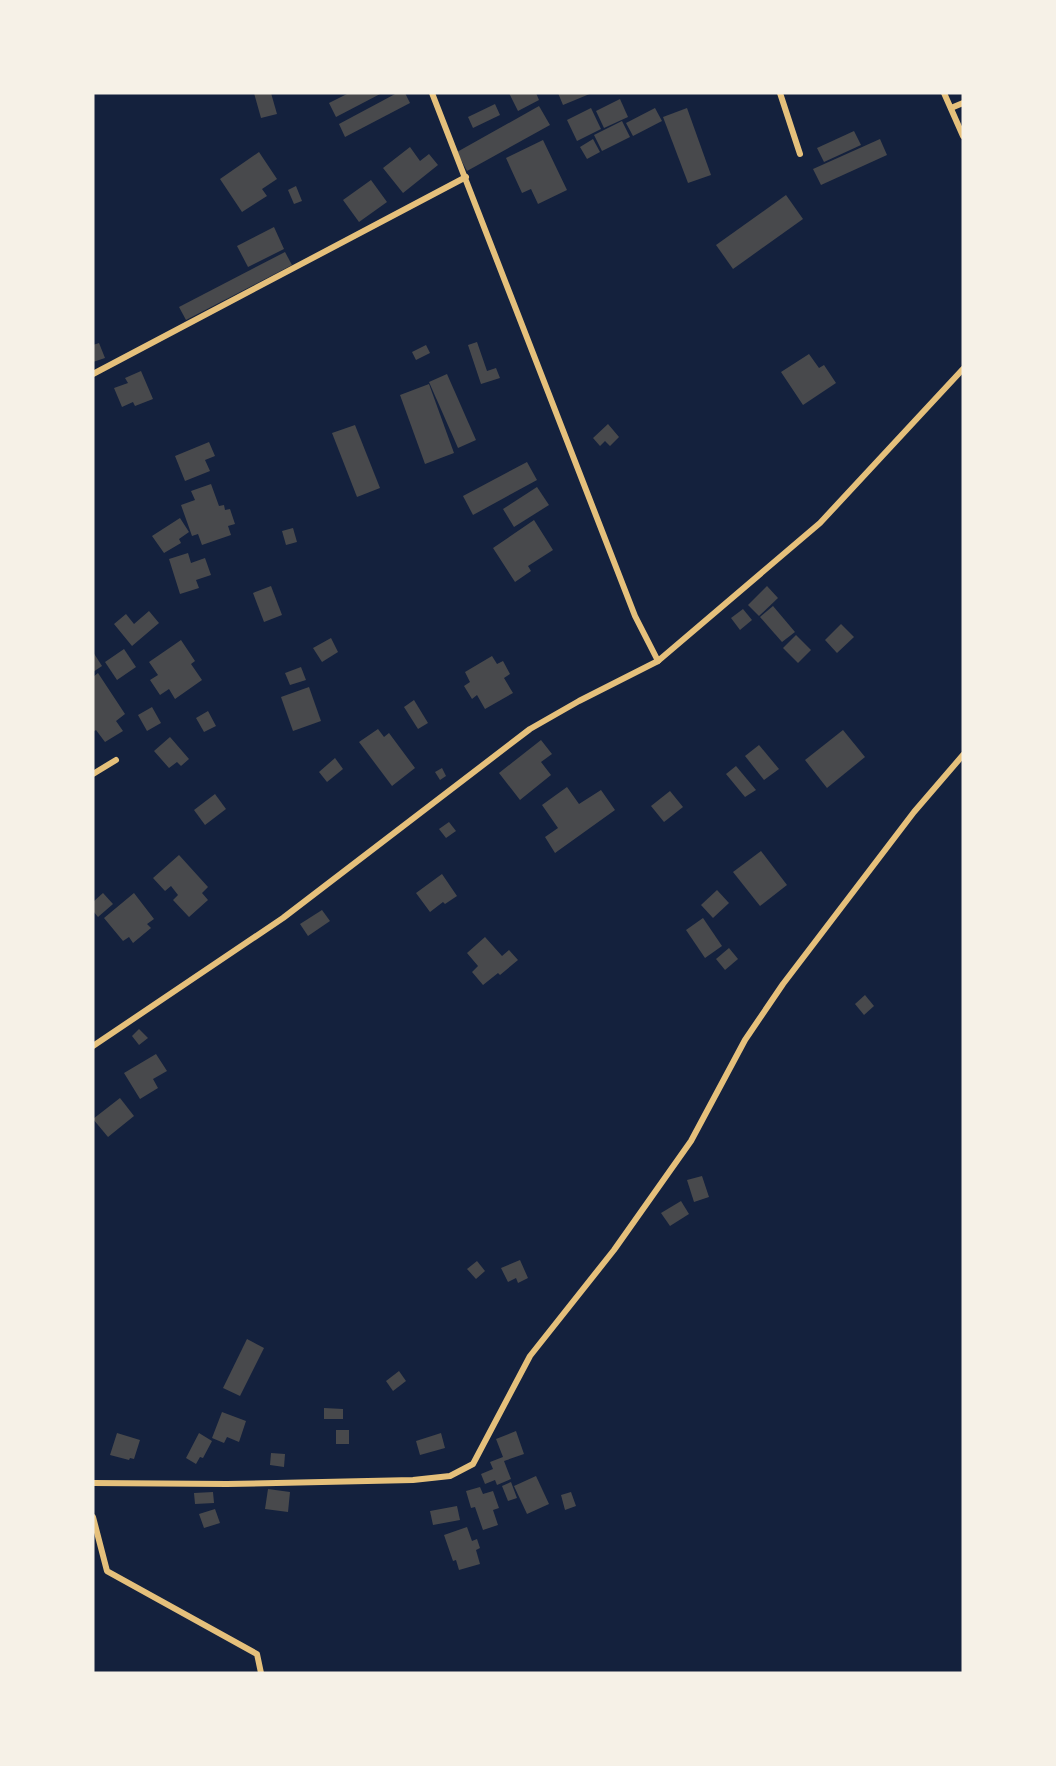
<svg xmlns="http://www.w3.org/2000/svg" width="1056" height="1766" font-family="'Nunito Sans',sans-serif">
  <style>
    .building { fill: #48494c }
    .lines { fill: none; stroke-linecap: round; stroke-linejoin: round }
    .minor { stroke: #e5c07b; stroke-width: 6 }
  </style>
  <rect width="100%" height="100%" fill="#14213d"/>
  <g class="building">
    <path d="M254 93H271L277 114 261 118Z"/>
    <path d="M349 93H382L336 117 329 103Z"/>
    <path d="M397 93H405L410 103 345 137 339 124Z"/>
    <path d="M509 93H536L539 100 518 111Z"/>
    <path d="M558 93H592L563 105Z"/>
    <path d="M620 99 628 117 604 128 596 111Z"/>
    <path d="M495 104 500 115 473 128 468 117Z"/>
    <path d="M539 106 550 125 467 171 457 152Z"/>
    <path d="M591 108 601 129 577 141 567 120Z"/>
    <path d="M655 108 662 121 633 136 626 123Z"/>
    <path d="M687 108 711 175 688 183 663 117Z"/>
    <path d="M622 121 630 137 602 151 594 135Z"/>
    <path d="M854 131 861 145 824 162 817 148Z"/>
    <path d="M593 139 600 152 587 159 580 147Z"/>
    <path d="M880 139 887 155 821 185 813 169Z"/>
    <path d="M543 140 567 190 538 204 531 189 522 193 506 158Z"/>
    <path d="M410 147 420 161 429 154 438 165 403 193 383 168Z"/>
    <path d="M259 152 277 179 262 189 267 196 242 212 220 179Z"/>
    <path d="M371 180 387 202 359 222 343 200Z"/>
    <path d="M296 186 302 201 294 204 288 190Z"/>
    <path d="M786 195 803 219 733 269 716 245Z"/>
    <path d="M274 227 284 249 248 267 237 246Z"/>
    <path d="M285 252 292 265 186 320 179 307Z"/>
    <path d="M477 342 487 371 496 368 500 378 481 384 468 345Z"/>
    <path d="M99 343 105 358 93 362V345Z"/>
    <path d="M426 345 430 353 416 360 412 352Z"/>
    <path d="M809 354 819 368 824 365 836 383 803 405 781 372Z"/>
    <path d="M141 371 153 399 135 406 133 402 122 407 114 388 128 383 125 378Z"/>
    <path d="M447 374 476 440 458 448 429 382Z"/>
    <path d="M429 384 454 453 425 464 400 395Z"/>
    <path d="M608 424 619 437 610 446 605 441 600 446 593 438Z"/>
    <path d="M355 425 380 488 357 497 332 433Z"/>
    <path d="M209 442 215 456 205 460 210 471 185 481 175 456Z"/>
    <path d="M527 462 537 480 473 515 463 496Z"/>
    <path d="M211 484 219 506 224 505 225 510 230 509 235 524 228 526 231 535 202 545 198 534 192 536 181 505 195 500 191 491Z"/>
    <path d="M537 487 549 505 514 527 503 509Z"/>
    <path d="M180 518 189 532 179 539 181 543 164 553 152 536Z"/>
    <path d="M534 520 553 550 528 566 531 571 515 582 493 548Z"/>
    <path d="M293 528 297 542 286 545 282 531Z"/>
    <path d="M188 553 191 563 205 558 211 575 196 580 199 588 180 594 169 559Z"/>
    <path d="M271 586 282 615 264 622 253 593Z"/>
    <path d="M767 586 778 598 759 616 748 605Z"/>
    <path d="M773 606 795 632 782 642 760 617Z"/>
    <path d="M743 609 752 620 740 630 731 618Z"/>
    <path d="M149 611 159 623 132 646 114 624 126 614 134 624Z"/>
    <path d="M841 624 854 637 837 653 825 640Z"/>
    <path d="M796 635 811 650 798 663 783 648Z"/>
    <path d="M331 638 338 652 322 662 313 648Z"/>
    <path d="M181 640 195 661 191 664 202 680 175 699 169 689 160 695 150 680 158 675 149 662Z"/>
    <path d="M124 649 136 667 117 680 105 662Z"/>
    <path d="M93 652 102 666 93 672Z"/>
    <path d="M492 656 497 664 503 661 510 674 504 678 513 693 485 709 477 695 472 699 464 686 470 682 465 672Z"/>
    <path d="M301 667 306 680 290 685 285 673Z"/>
    <path d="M98 673 125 714 116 721 123 731 105 742 96 730 93 732V677Z"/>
    <path d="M309 687 321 721 293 731 281 697Z"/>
    <path d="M414 700 428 723 418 729 404 707Z"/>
    <path d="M152 707 161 723 147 731 138 715Z"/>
    <path d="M208 711 216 726 204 732 196 718Z"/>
    <path d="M378 729 384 737 389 733 415 768 392 786 359 742Z"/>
    <path d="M843 730 865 757 827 788 805 760Z"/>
    <path d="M170 737 189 759 181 766 177 762 169 768 154 751Z"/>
    <path d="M541 740 552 754 541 762 551 775 520 800 499 773Z"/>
    <path d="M759 745 779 769 764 780 745 756Z"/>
    <path d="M335 758 343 769 327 782 319 772Z"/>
    <path d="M736 766 756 790 745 797 726 774Z"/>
    <path d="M442 768 446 776 440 780 435 772Z"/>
    <path d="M567 787 579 804 601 790 615 810 555 853 545 837 558 828 542 805Z"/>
    <path d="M670 791 683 807 664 822 651 806Z"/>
    <path d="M215 794 226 809 205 825 194 810Z"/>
    <path d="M449 822 456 831 446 838 439 829Z"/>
    <path d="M761 851 787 885 760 906 733 872Z"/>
    <path d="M179 855 208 887 202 893 208 900 189 917 173 900 178 895 171 886 165 891 153 878Z"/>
    <path d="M442 874 457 896 445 904 443 902 430 912 416 893Z"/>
    <path d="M717 890 729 903 713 918 701 905Z"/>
    <path d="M103 893 113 904 98 917 93 911V902Z"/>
    <path d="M134 893 154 919 147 924 151 928 133 943 129 937 123 941 104 918Z"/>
    <path d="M322 910 330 921 308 936 300 924Z"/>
    <path d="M703 918 722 946 705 958 686 930Z"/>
    <path d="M485 937 502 956 509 950 518 960 500 975 498 973 483 985 472 972 478 966 467 953Z"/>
    <path d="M729 948 738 959 725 970 716 959Z"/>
    <path d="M865 995 874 1006 864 1015 855 1004Z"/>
    <path d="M139 1029 148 1038 139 1045 132 1036Z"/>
    <path d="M156 1054 167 1071 153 1079 158 1088 140 1099 124 1073Z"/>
    <path d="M120 1098 134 1116 108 1137 93 1119Z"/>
    <path d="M702 1176 709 1197 694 1202 687 1180Z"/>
    <path d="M681 1201 689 1214 670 1226 661 1213Z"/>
    <path d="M520 1260 528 1278 518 1283 516 1278 508 1282 501 1268Z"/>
    <path d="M477 1261 485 1271 476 1279 467 1269Z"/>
    <path d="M247 1339 264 1348 240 1396 223 1388Z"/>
    <path d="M399 1371 406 1381 393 1391 386 1381Z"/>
    <path d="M324 1408 343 1409V1419H324Z"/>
    <path d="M222 1412 246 1421 239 1442 227 1437 224 1443 212 1438Z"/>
    <rect x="336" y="1430" width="13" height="14"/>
    <path d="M516 1431 524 1454 504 1461 511 1479 497 1485 495 1480 485 1484 481 1474 493 1469 490 1462 503 1457 496 1439Z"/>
    <path d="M117 1433 140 1440 134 1459 130 1458 129 1460 110 1455Z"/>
    <path d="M199 1433 212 1441 203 1458 200 1457 196 1464 186 1458Z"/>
    <path d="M441 1433 445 1448 420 1455 416 1441Z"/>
    <path d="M271 1453 285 1454 284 1467 270 1465Z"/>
    <path d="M536 1476 549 1504 527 1514 514 1486Z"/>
    <path d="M511 1482 517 1498 508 1501 502 1486Z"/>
    <path d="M480 1487 483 1494 493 1491 499 1508 493 1510 498 1525 483 1530 475 1507 471 1508 466 1491Z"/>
    <path d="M268 1489 290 1492 288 1512 265 1509Z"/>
    <path d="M213 1492 214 1503 195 1504 194 1493Z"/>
    <path d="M571 1492 576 1506 565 1510 561 1495Z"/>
    <path d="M457 1506 460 1520 433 1525 430 1511Z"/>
    <path d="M215 1509 220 1523 204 1528 199 1514Z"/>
    <path d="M467 1527 472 1541 477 1539 480 1548 476 1550 480 1564 459 1570 456 1560 453 1561 444 1535Z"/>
  </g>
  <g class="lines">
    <g class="minor">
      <path d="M780 93 800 154"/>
      <path d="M944 93 963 136"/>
      <path d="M951 108 963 103"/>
      <path d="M93 374 466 177"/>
      <path d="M658 661 820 523 963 369"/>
      <path d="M93 774 116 760"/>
      <path d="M93 1046 283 918 530 729 579 701 658 661 635 616 432 93"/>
      <path d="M93 1483 227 1484 413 1480 450 1476 473 1464 530 1356 614 1250 691 1141 745 1040 783 984 914 812 963 755"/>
      <path d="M93 1517 107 1571 257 1654 261 1673"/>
    </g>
  </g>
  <rect width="1056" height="1766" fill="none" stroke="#f6f1e7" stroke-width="189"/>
</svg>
